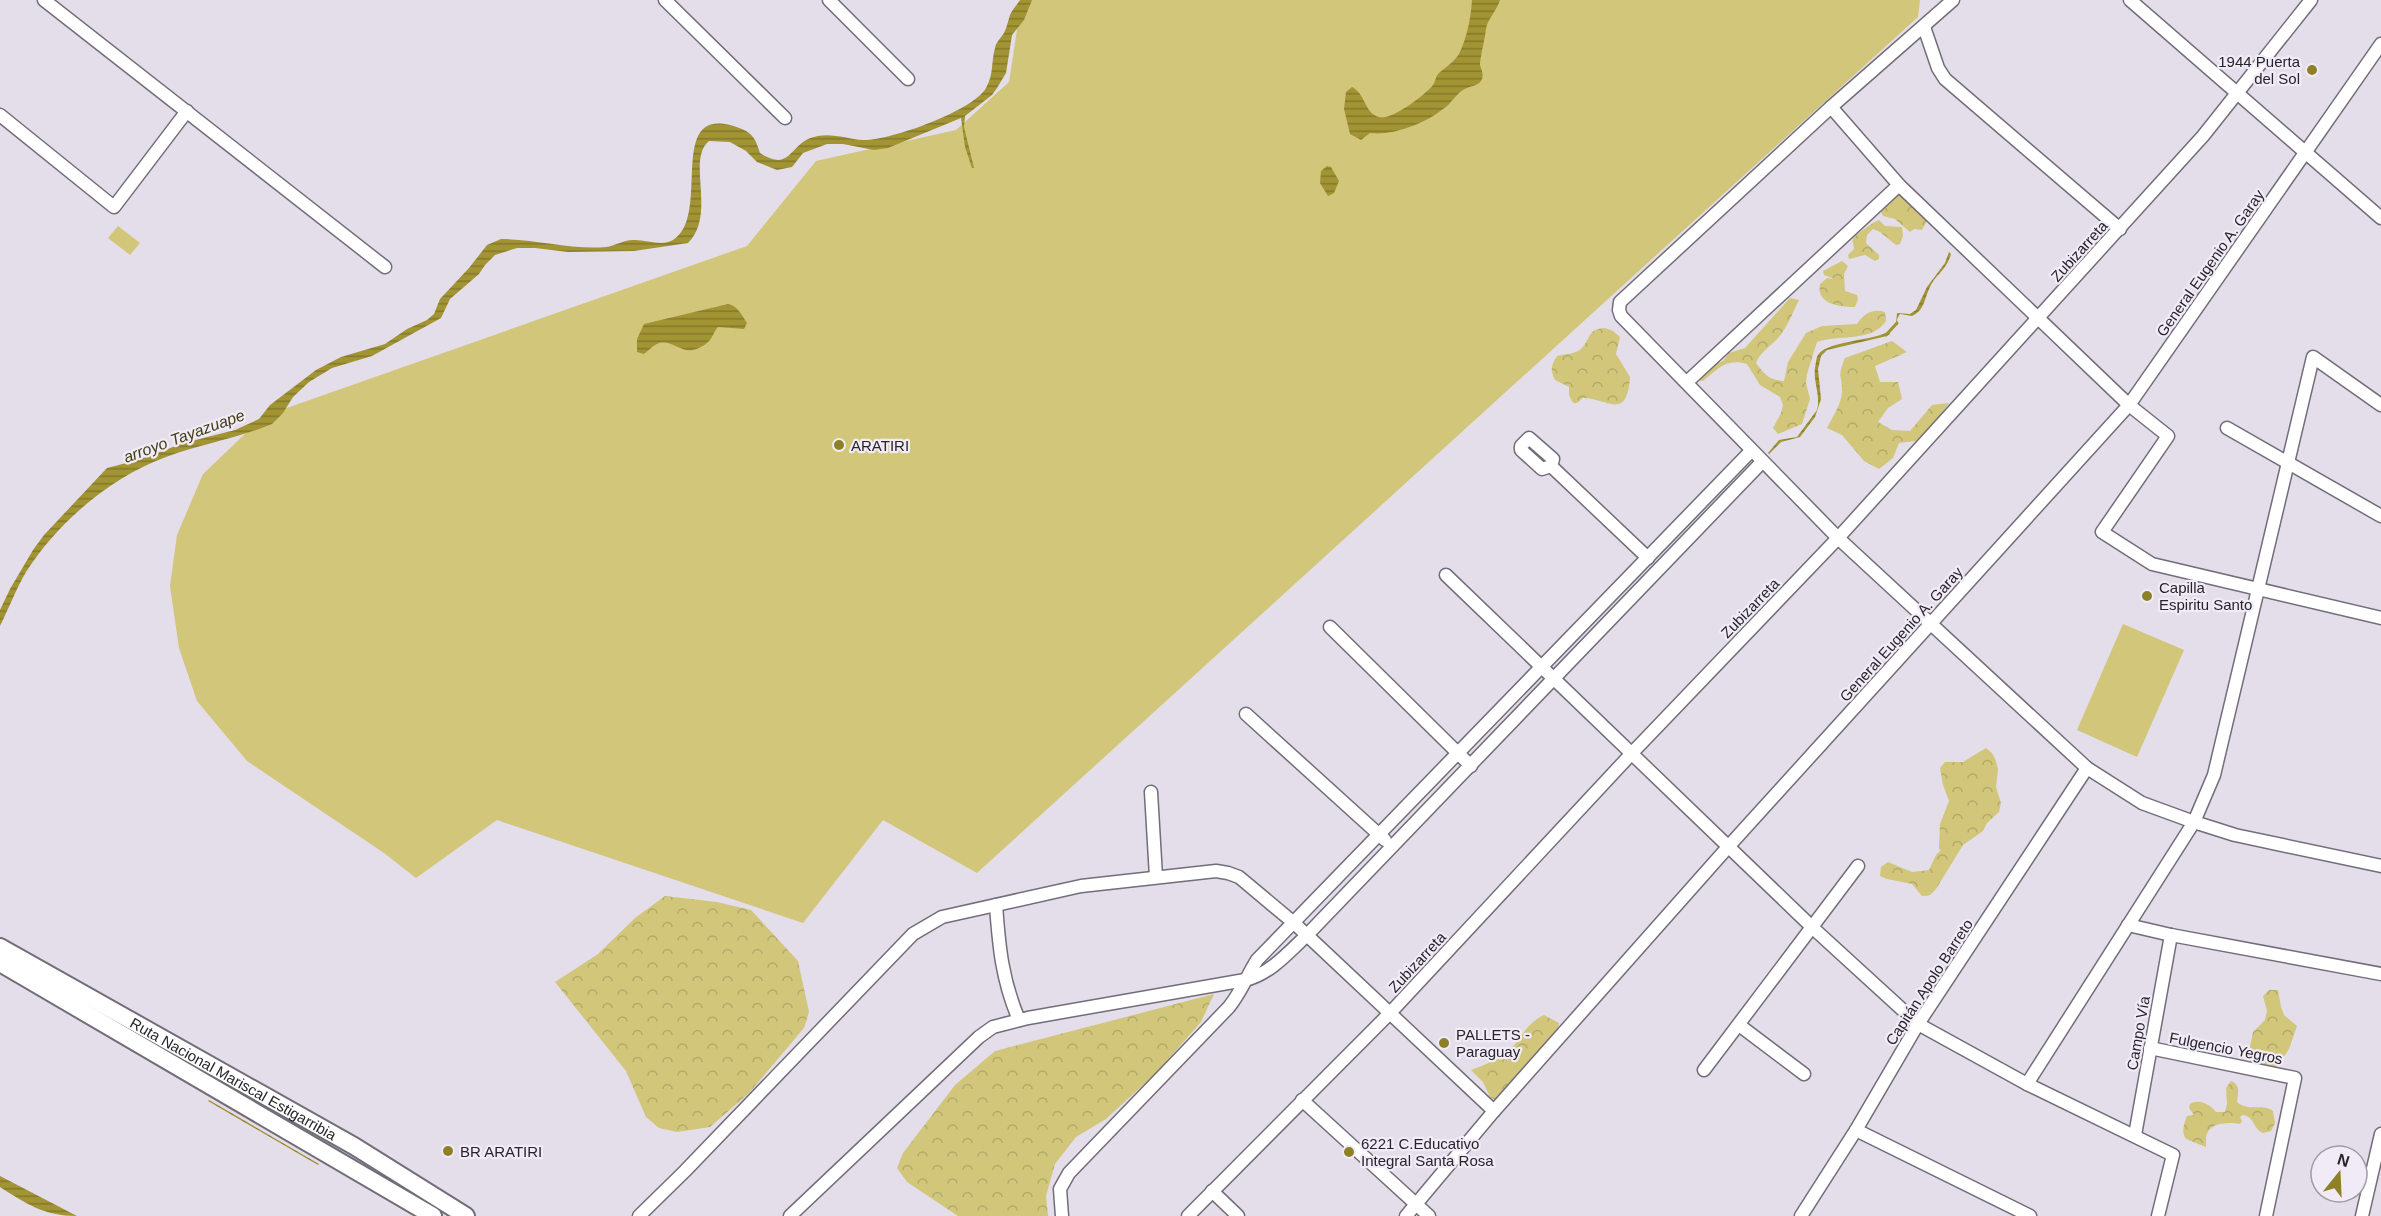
<svg xmlns="http://www.w3.org/2000/svg" width="2381" height="1216" font-family="Arial,sans-serif">
  <style>
    .green { fill: #d1c67a }
    .forest { fill: url(#forest-crowns) }
    .water { fill: url(#water-rules) }
    .lines { fill: none; stroke-linecap: round; stroke-linejoin: round }
    .stream { stroke: #a29433; stroke-width: 3 }
    .minor-casing { stroke: #726d78; stroke-width: 15 }
    .highway-casing { stroke: #726d78; stroke-width: 20 }
    .minor { stroke: #fff; stroke-width: 12 }
    .highway { stroke: #fff; stroke-width: 16 }
    .poi-dot { fill: #8d8026; stroke: #f0ebf7; stroke-width: 2 }
    .labels { text-anchor: middle; dominant-baseline: central; stroke-width: 4.5; stroke-linejoin: round; paint-order: stroke }
    .poi-label { font-size: 15px; fill: #272529; stroke: #f0ebf7; text-anchor: start }
    .street-label { font-size: 15px; fill: #272529; stroke: #f0ebf7 }
    .water-label { font-size: 16px; font-style: italic; fill: #423c13; stroke: #f0ebf7 }
  </style>
  <defs>
    <pattern id="forest-crowns" width="20" height="18" patternUnits="userSpaceOnUse" patternTransform="scale(1.5)"><rect width="20" height="18" fill="#d1c67a"/><path d="M2 6a3 3 0 1 1 6 0M12 15a3 3 0 1 1 6 0" fill="none" stroke="#b3aa6a"/></pattern>
    <pattern id="water-rules" width="6" height="5" patternUnits="userSpaceOnUse" patternTransform="scale(1.5)"><rect width="6" height="5" fill="#a29433"/><path d="M0 2.5h6" fill="none" stroke="#84792b"/></pattern>
  </defs>
  <rect width="100%" height="100%" fill="#e3deea"/>
  <g class="green">
    <path d="M1027 0H1920L1918 17 977 873 883 820 803 923 497 820 416 878 384 853 247 761 197 701 179 648 170 586 177 535 203 474 264 416 747 246 816 161 956 130 1009 82 1021 4Z"/>
    <path d="M118 226 140 243 130 255 108 238Z"/>
    <path d="M2123 624 2184 650 2137 757 2077 730Z"/>
  </g>
  <g class="forest">
    <path d="M1897 193H1902L1928 219 1922 230 1914 229 1910 232 1895 219 1883 216 1881 212Z"/>
    <path d="M1879 220 1885 226 1902 227 1903 236 1900 244 1896 245 1880 232 1873 229 1867 235 1866 243 1879 255V259L1875 261 1865 255 1849 259 1848 255 1854 249C1854 247 1852 241 1853 239 1855 235 1875 221 1879 220Z"/>
    <path d="M1842 261 1848 266 1844 274 1845 291 1857 295 1858 299 1855 307C1839 307 1816 304 1820 284L1827 278 1835 279 1824 275 1823 271Z"/>
    <path d="M1790 298 1799 300C1793 312 1787 328 1778 338 1770 347 1761 351 1756 363 1765 375 1769 380 1784 381L1788 362 1806 333 1822 326 1857 324C1864 313 1873 308 1885 312L1886 321C1871 343 1839 334 1817 342L1807 374 1806 383 1810 399 1802 424 1778 434 1773 428 1781 413 1783 405 1780 397 1760 385 1747 364C1726 358 1718 369 1703 381L1695 380 1707 368 1723 361 1729 353 1745 348Z"/>
    <path d="M1605 328 1613 331 1620 337 1616 354 1630 377C1627 422 1607 398 1583 398L1577 403H1573L1569 395V387L1555 380C1550 370 1551 365 1557 356 1565 354 1575 354 1581 349 1591 339 1587 329 1605 328Z"/>
    <path d="M1892 341 1907 352 1875 366 1880 382H1898L1902 399 1888 408 1878 422 1892 430 1910 431 1932 405 1949 403 1940 416 1916 441 1899 443 1893 458 1879 469 1864 461 1842 435 1827 428C1833 416 1841 405 1842 392 1843 374 1836 380 1845 358Z"/>
    <path d="M1986 748 1992 753 1996 761 1998 769 1996 787 2001 803 1999 812 1987 823 1983 831 1963 845 1936 889 1930 895 1922 896 1912 884 1887 879 1880 876 1881 867 1888 862 1912 872 1929 870 1936 855 1941 850 1939 849 1940 824 1949 801 1943 785 1940 768 1945 762H1963Z"/>
    <path d="M665 896 717 902 751 910 798 961 809 1012 804 1028 749 1093 710 1127 677 1132 659 1128 646 1117 626 1071 555 982 598 954 635 918Z"/>
    <path d="M2269 990H2278L2281 1007 2284 1015 2297 1026 2289 1049 2275 1070 2251 1063 2250 1056 2248 1057 2253 1032 2265 1020 2267 1011 2263 996Z"/>
    <path d="M1214 994 1201 1022 1156 1073 1106 1119 1076 1137 1055 1164 1046 1196 1048 1216H958L907 1182 897 1168 903 1153 955 1085 995 1051Z"/>
    <path d="M1544 1015 1559 1023C1557 1037 1547 1039 1540 1050 1530 1064 1519 1081 1517 1098L1497 1101 1490 1097 1483 1082 1471 1070C1487 1064 1503 1058 1515 1044 1525 1032 1529 1022 1544 1015Z"/>
    <path d="M2231 1081C2241 1085 2238 1093 2237 1102 2248 1112 2263 1103 2273 1111L2275 1123 2271 1131 2263 1133C2253 1129 2255 1117 2243 1115L2240 1117 2242 1121 2240 1124C2228 1122 2209 1122 2206 1137 2206 1140 2206 1144 2206 1147L2186 1139C2181 1133 2184 1123 2187 1116L2194 1115 2189 1108 2190 1104C2199 1098 2211 1105 2216 1112H2225L2227 1104 2226 1088Z"/>
  </g>
  <g class="water">
    <path d="M1020 0H1032L1024 20 1012 35 1006 73 997 88 992 95 965 116 964 127 974 168H972L965 147 961 118 888 148 874 150 843 144H827L803 153 792 167 777 170 757 162 746 151 730 142 709 141C686 160 717 214 688 243L634 251 568 252 535 248H517L495 255 485 265 479 274 450 299 441 318 372 356 332 368 309 382 293 397 283 413 272 424C238 438 201 444 166 457 111 477 58 522 26 572 16 589 9 608 0 626V610L10 589 33 550 44 535 107 468 138 460 184 443 235 430 259 419 270 405 316 370 341 357 385 344 407 329 427 320 434 314 440 299 469 268 487 245 501 239C536 239 572 250 606 247 615 246 623 240 633 240 645 239 662 247 673 240 714 215 661 97 742 129 754 134 756 141 760 153 793 174 788 141 818 136 833 133 848 139 863 140 889 141 973 111 986 88 994 74 991 62 995 48 996 42 1001 38 1004 33 1007 27 1008 21 1010 15 1012 10 1017 5 1020 0Z"/>
    <path d="M1472 0H1500C1497 10 1487 20 1486 29 1485 39 1480 57 1480 65 1481 69 1484 74 1482 79 1480 86 1469 86 1463 90 1455 95 1451 104 1443 109 1426 123 1393 136 1370 133L1361 140 1350 134 1344 109 1346 92 1352 87C1365 93 1365 114 1379 117 1391 121 1425 95 1433 85 1436 81 1435 77 1439 73 1446 67 1454 62 1459 54 1467 38 1471 17 1472 0Z"/>
    <path d="M1327 166 1331 167 1339 181 1334 193 1328 196 1320 183 1321 171Z"/>
    <path d="M1949 252 1951 254C1946 271 1936 274 1930 287 1924 299 1925 310 1912 316L1900 314 1897 319 1898 325 1896 324 1897 313 1910 314 1916 310 1927 287 1945 263Z"/>
    <path d="M728 304C738 306 741 314 747 323L744 329 718 327C714 331 712 339 708 342 684 362 677 339 659 343 653 345 648 351 644 354L637 352V339L644 324Z"/>
    <path d="M1888 332 1890 334 1887 336 1827 350 1821 356 1818 369 1821 399 1815 417 1800 437 1781 442 1769 454 1768 453 1779 440 1797 437 1817 410C1821 397 1813 381 1815 368 1816 364 1816 358 1818 355 1827 341 1871 341 1888 332Z"/>
    <path d="M209 1100 319 1164 318 1165 208 1101Z"/>
    <path d="M0 1176 77 1216C44 1216 27 1204 0 1187Z"/>
  </g>
  <g class="lines">
    <path class="stream" d="M1886 335 1897 323"/>
    <defs>
      <g id="minor">
        <path d="M44 0 385 267"/>
        <path d="M665 0 785 118"/>
        <path d="M829 0 908 79"/>
        <path d="M1953 0 1831 107 1620 302 1619 310 1621 316 1838 538 2087 768 2142 803 2194 822 2235 835 2381 866"/>
        <path d="M2130 0 2381 218"/>
        <path d="M1924 27 1938 68 1945 79 2120 229"/>
        <path d="M1831 107 1899 185 2129 405 2168 436 2102 532 2152 564 2381 618"/>
        <path d="M0 115 114 207 187 111"/>
        <path d="M1687 382 1899 185"/>
        <path d="M2227 428 2381 516"/>
        <path d="M1529 438 1553 459 1551 466 1542 469 1521 450V446Z"/>
        <path d="M1551 466 1648 558"/>
        <path d="M1446 575 1813 928 1918 1024 2027 1084 2173 1155 2158 1216"/>
        <path d="M1330 627 1471 766"/>
        <path d="M1246 714 1385 840"/>
        <path d="M1151 792 1156 877"/>
        <path d="M996 905C999 947 1002 980 1019 1020"/>
        <path d="M2128 925 2171 935 2381 974"/>
        <path d="M1739 1025 1804 1074"/>
        <path d="M2150 1048 2295 1078 2266 1216"/>
        <path d="M1704 1070 1858 866"/>
        <path d="M2027 1084 2194 822 2214 775 2313 357 2381 405"/>
        <path d="M1302 1100 1429 1216"/>
        <path d="M1856 1130 2030 1216"/>
        <path d="M2135 1135 2171 935"/>
        <path d="M1212 1191 1238 1216"/>
        <path d="M639 1216 685 1171 913 934 942 917 1081 886 1216 871 1228 873 1239 877 1294 923 1494 1111"/>
        <path d="M790 1216 979 1037 993 1027 1028 1018 1245 980C1270 974 1289 952 1307 935L1762 462"/>
        <path d="M1062 1216 1060 1189 1069 1173 1229 1007C1241 992 1247 976 1257 960L1751 451"/>
        <path d="M1188 1216 1390 1013 1633 752 1838 538 2203 136 2311 0"/>
        <path d="M1406 1216 1494 1111 1728 847 2129 405 2381 44"/>
        <path d="M1801 1216 1856 1130 1918 1024 2087 768"/>
        <path d="M2362 1216 2381 1134"/>
      </g>
      <g id="highway">
        <path id="s1" d="M0 947 354 1146 466 1216"/>
        <path d="M0 963 433 1216"/>
      </g>
    </defs>
    <use href="#minor" class="minor-casing"/>
    <use href="#highway" class="highway-casing"/>
    <use href="#minor" class="minor"/>
    <use href="#highway" class="highway"/>
  </g>
  <g class="poi-dot">
    <circle cx="2312" cy="70" r="6"/>
    <circle cx="839" cy="445" r="6"/>
    <circle cx="2147" cy="596" r="6"/>
    <circle cx="1444" cy="1043" r="6"/>
    <circle cx="448" cy="1151" r="6"/>
    <circle cx="1349" cy="1152" r="6"/>
  </g>
  <g class="labels">
    <g class="poi-label">
      <text x="2300" y="61" text-anchor="end">1944 Puerta<tspan x="2300" dy="17">del Sol</tspan></text>
      <text x="851" y="445">ARATIRI</text>
      <text x="2159" y="587">Capilla<tspan x="2159" dy="17">Espiritu Santo</tspan></text>
      <text x="1456" y="1034">PALLETS -<tspan x="1456" dy="17">Paraguay</tspan></text>
      <text x="1361" y="1143">6221 C.Educativo<tspan x="1361" dy="17">Integral Santa Rosa</tspan></text>
      <text x="460" y="1151">BR ARATIRI</text>
    </g>
    <g class="street-label">
      <text transform="translate(2079 251) rotate(-48)">Zubizarreta</text>
      <text transform="translate(2210 263) rotate(-55)">General Eugenio A. Garay</text>
      <text transform="translate(1750 608) rotate(-46)">Zubizarreta</text>
      <text transform="translate(1901 634) rotate(-48)">General Eugenio A. Garay</text>
      <text transform="translate(1417 962) rotate(-47)">Zubizarreta</text>
      <text transform="translate(1929 982) rotate(-57)">Capitán Apolo Barreto</text>
      <text transform="translate(2138 1033) rotate(-80)">Campo Vía</text>
      <text transform="translate(2226 1048) rotate(11)">Fulgencio Yegros</text>
      <text stroke="none"><textPath href="#s1" startOffset="268">Ruta Nacional Mariscal Estigarribia</textPath></text>
    </g>
    <g class="water-label">
      <text transform="translate(184 436) rotate(-20)">arroyo Tayazuape</text>
    </g>
  </g>
  <g transform="translate(2339 1174) rotate(18)"><circle r="28" fill="#f0ebf7" stroke="#a09ca5" stroke-width="1.5"/>
  <path d="M0-4.5L10 22L0 15L-10 22Z" fill="#8d8026"/>
  <text y="-9" font-size="16" font-weight="bold" text-anchor="middle" fill="#272529">N</text>
  </g>
</svg>
